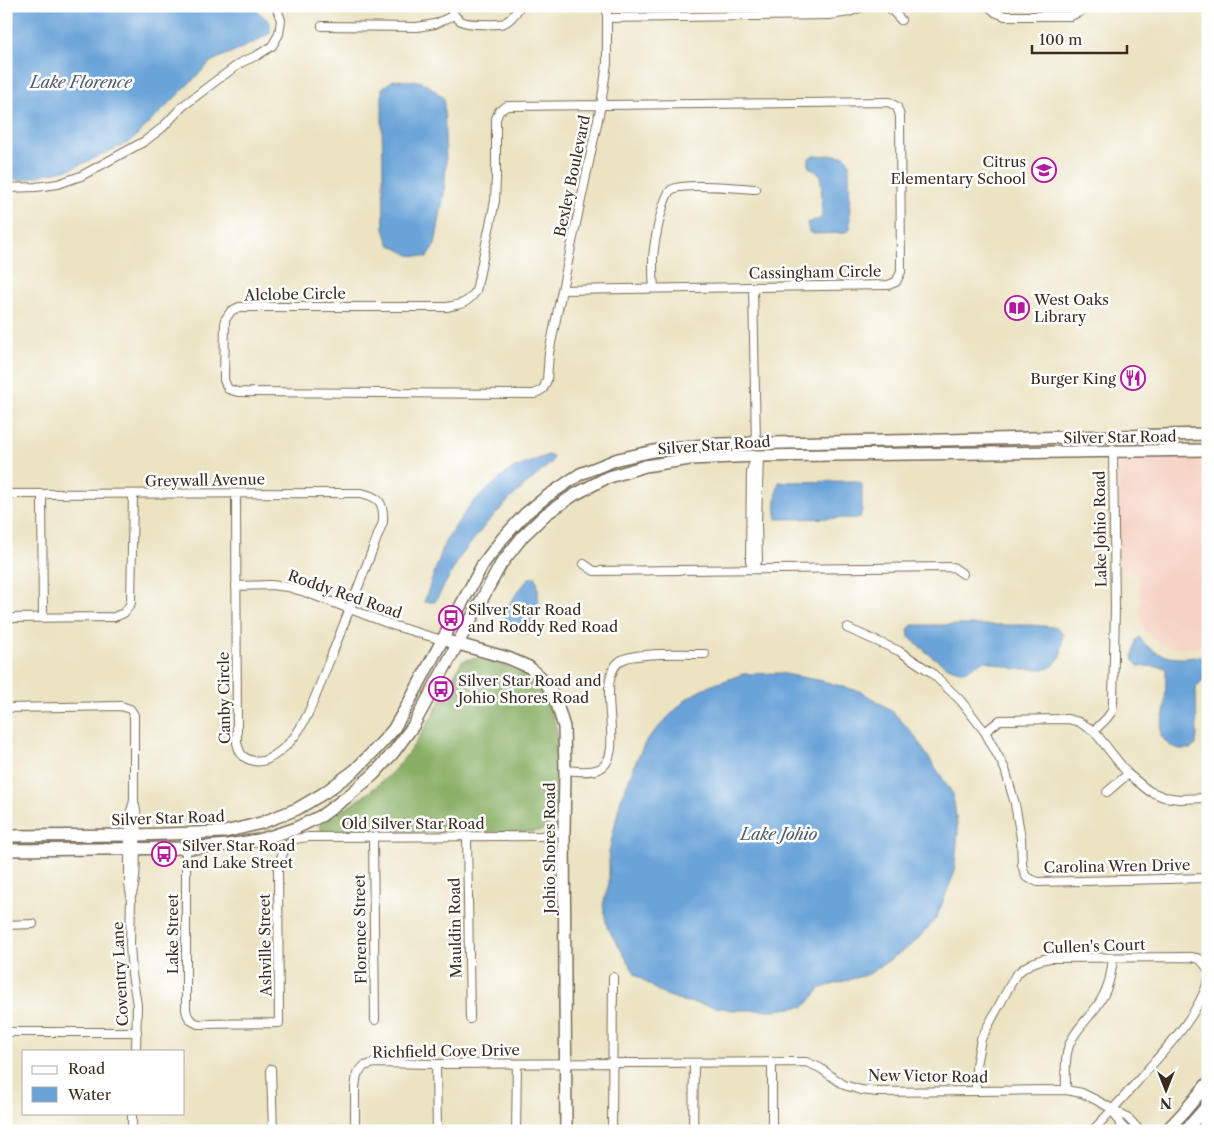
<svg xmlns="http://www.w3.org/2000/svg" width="1214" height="1137" font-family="'Libre Caslon Text',serif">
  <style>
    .built { fill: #f6d2c4 }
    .forest { fill: #88ae64; stroke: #626c41 }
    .water { fill: #69a3d8; stroke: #52667b }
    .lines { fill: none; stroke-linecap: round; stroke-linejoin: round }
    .street-casing { stroke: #796b57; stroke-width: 10 }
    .secondary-casing { stroke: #796b57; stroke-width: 14 }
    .street { stroke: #fff; stroke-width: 8 }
    .secondary { stroke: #fff; stroke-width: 11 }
    .labels { text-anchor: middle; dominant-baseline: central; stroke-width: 5; stroke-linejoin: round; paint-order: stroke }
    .poi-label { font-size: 15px; fill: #3b2a1e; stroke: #fff; text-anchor: start }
    .street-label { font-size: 15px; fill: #3b2a1e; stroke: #fff }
    .water-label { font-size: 16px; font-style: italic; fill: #4d5a68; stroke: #fff }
  </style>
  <rect width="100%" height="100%" fill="#fff"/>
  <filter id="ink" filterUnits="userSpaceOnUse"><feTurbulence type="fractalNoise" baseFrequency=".02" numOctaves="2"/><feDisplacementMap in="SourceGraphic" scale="10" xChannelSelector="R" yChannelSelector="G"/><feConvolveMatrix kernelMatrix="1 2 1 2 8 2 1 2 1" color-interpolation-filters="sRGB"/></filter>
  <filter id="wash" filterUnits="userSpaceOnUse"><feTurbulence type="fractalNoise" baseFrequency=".0096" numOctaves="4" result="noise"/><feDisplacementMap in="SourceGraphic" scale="20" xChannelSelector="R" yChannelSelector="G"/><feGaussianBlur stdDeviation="1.12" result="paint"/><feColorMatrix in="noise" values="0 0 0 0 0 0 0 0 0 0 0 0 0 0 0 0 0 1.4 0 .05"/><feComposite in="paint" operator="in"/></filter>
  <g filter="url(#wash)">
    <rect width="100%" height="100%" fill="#ebe3c2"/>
    <path class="built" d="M1177 458 1208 459V646L1171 647 1161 644 1147 634 1141 621 1139 579 1135 573 1127 570 1119 572V459Z"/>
    <path class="forest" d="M473 658 496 662 528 676 541 688 551 707 557 731V811L545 830 532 832H388L328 835 321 830 319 825C345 809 372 793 393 771 423 739 441 698 462 661Z"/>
    <g class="water">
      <path d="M6 6H251L270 22V33L255 42 212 61 130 142 73 168 20 180 6 178Z"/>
      <path d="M393 80 419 81 428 85 443 97 444 99 446 164 444 194 435 245 427 257 409 255 389 244 384 229 382 123V88Z"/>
      <path d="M833 155 845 156 849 163 850 229 844 233 813 234 809 232 807 223C812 220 817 221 822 217L821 175 809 167V158L813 156Z"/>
      <path d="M548 455 553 457 551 463 512 497 486 524 460 557 435 602H424L445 542 470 505 510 470Z"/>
      <path d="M856 481 862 484V509L860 518 777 519C774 507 776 493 779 482Z"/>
      <path d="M536 577C540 592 538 615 536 631 527 637 514 630 504 626 500 610 520 590 529 578Z"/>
      <path d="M912 625H1030L1056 627 1063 633 1061 656 1053 666 1047 669H1016L987 661H983C977 664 969 671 962 671 948 672 919 646 909 637L908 630Z"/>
      <path d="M1139 637C1149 651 1166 659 1184 658 1192 658 1200 655 1208 655V681L1201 682 1196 687 1197 736 1196 745 1190 749H1179L1169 745 1161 736V726L1165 709 1166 669 1163 667 1138 666 1133 660 1136 640Z"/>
      <path d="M779 673 823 681 862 692 891 710 911 731 953 794 958 833 954 874 936 919 913 944 869 974 821 988 805 1006 777 1010H733L682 1001 661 993 636 975 607 927 603 905 609 883V852L620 802 636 761 647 739 686 699 704 688 743 674Z"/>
    </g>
  </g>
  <g filter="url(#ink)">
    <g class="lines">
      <defs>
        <g id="street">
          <path d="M449 6C452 12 455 18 461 21 467 25 498 25 504 23 511 20 516 13 520 6"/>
          <path d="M888 6 901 20"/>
          <path d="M989 6 995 12 1005 16H1070L1080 12 1086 6"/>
          <path d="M607 18 830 15 849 12 864 6"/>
          <path d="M322 26 417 27 435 24 454 15"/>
          <path d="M6 188 36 187 58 184 81 176 145 141 162 128 183 106 217 80 242 62 258 55 272 46 279 34 281 20 276 6"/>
          <path d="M753 287 756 444"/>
          <path d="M654 288C653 279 653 270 653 261 653 248 662 198 671 190 681 182 741 188 756 189"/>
          <path d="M562 290 888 285 896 282 901 272 900 116 897 107 889 102 507 106 499 111 496 119V178L495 201 476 291C467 304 461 304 447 307H239L231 311 225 320 224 380 228 389 238 392 534 394 543 389 547 380 549 353 562 290 601 105 607 63V6"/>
          <path d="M6 494C125 494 243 494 361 493 380 497 384 503 383 522 365 569 347 617 328 664 319 686 312 710 299 730 291 743 269 765 254 761 242 758 240 754 237 743L236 494"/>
          <path d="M42 494 43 618"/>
          <path d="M584 564 594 571 953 567 963 574"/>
          <path d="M753 569 750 561 751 471 756 456"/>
          <path d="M753 569 758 560 757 523 759 456"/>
          <path d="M236 586 271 585 288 587 305 592 395 626 442 640"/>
          <path d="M6 618 114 617 124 613 131 603 133 495"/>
          <path d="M847 628 899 651 931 672 961 701 985 732 1005 769 1015 804 1021 838 1022 865 1026 877 1038 882 1208 878"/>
          <path d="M6 708 121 706 130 709 134 715V801L131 811 129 835V884L131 896 130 945 132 974 137 1005 136 1051"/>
          <path d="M1094 731 1107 718 1112 711 1113 703 1115 607 1113 452"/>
          <path d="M985 732 1000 720 1068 719 1079 722 1094 731 1128 774 1149 791 1164 797 1179 799 1208 798"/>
          <path d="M565 770C575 771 589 773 599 769 629 756 591 677 622 660 636 652 686 654 705 654"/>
          <path d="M1107 792 1128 774"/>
          <path d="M373 837 375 1020"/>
          <path d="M467 837 470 1019"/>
          <path d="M186 848V1009C187 1017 190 1021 198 1024L279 1023 278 867C281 857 285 844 295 839 299 838 304 838 308 837L541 836 564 831"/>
          <path d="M132 894C137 878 135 867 136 850 136 834 139 818 134 802"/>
          <path d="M6 925 33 924"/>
          <path d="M6 1032H137"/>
          <path d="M436 1064 437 1131"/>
          <path d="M271 1069 273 1131"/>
          <path d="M1066 1090C1066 1075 1064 1057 1070 1043 1076 1029 1088 1019 1097 1006 1108 991 1111 976 1113 958"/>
          <path d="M976 1091V1065L981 1039 1015 976C1025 965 1035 961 1049 958L1191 957 1200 959 1208 969"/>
          <path d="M1113 1110 1120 1124 1127 1131"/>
          <path d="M132 1131V1113"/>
          <path d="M355 1131V1088L357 1074 364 1066 375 1063 436 1064 806 1062 820 1068 844 1085 861 1090 878 1092 1066 1090 1082 1093 1096 1100 1127 1117 1140 1131"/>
          <path d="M516 1131 517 1064"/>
          <path d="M612 1131 613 977"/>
          <path d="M693 1131 694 1063"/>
          <path d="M772 1131V1062"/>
          <path d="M1092 1131C1112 1111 1131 1089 1149 1068 1172 1042 1197 1015 1208 982"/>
        </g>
        <g id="secondary">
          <path d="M451 642 508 658 529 667 546 682 557 704 564 727 565 770 564 831 566 1131"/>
          <path d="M6 836 137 835 225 832 261 823 297 809 324 793 355 770 376 749 393 730 407 706 483 564 502 539 525 514 546 497 580 474 618 459 667 448 721 444 945 440 1208 434"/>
          <path d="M6 850 191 848 228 845 259 840 294 829 321 816 347 797 374 774 393 753 413 726 501 564 523 536 546 514 574 495 606 478 645 466 690 459 756 456 1208 450"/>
          <path d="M1166 1131 1183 1113 1208 1083"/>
          <path d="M1185 1131 1208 1105"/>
        </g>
      </defs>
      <use href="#street" class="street-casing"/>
      <use href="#secondary" class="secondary-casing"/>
      <use href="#street" class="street"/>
      <use href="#secondary" class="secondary"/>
    </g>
  </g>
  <defs>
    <symbol id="school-ring" viewBox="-11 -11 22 22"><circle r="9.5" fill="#fff" stroke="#b5179e" stroke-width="1.5"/><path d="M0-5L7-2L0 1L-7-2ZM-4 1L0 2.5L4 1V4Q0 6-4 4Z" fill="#b5179e"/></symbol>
    <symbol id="library-ring" viewBox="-11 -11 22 22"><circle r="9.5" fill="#fff" stroke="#b5179e" stroke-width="1.5"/><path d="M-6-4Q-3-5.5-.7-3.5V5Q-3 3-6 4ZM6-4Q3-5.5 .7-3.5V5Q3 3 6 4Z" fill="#b5179e"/></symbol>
    <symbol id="restaurant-ring" viewBox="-11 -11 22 22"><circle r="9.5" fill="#fff" stroke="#b5179e" stroke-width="1.5"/><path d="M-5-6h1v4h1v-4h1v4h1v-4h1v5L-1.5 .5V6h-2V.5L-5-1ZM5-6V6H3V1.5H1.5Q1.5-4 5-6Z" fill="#b5179e"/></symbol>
    <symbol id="bus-ring" viewBox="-11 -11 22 22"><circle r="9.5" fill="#fff" stroke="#b5179e" stroke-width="1.5"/><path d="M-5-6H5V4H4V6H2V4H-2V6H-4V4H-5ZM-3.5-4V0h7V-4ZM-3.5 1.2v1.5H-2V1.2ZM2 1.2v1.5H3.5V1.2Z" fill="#b5179e"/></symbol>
  </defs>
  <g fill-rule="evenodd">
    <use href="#school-ring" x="1030" y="156" width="28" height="28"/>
    <use href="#library-ring" x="1003" y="294" width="28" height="28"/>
    <use href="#restaurant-ring" x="1119" y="364" width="28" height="28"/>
    <use href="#bus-ring" x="437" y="604" width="28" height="28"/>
    <use href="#bus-ring" x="427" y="675" width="28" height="28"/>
    <use href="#bus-ring" x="150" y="840" width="28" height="28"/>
  </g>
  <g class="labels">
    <g class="poi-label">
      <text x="1026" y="161" text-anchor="end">Citrus<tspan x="1026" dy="17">Elementary School</tspan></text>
      <text x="1034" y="299">West Oaks<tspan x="1034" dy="17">Library</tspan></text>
      <text x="1116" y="378" text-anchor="end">Burger King</text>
      <text x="468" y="609">Silver Star Road<tspan x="468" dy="17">and Roddy Red Road</tspan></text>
      <text x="458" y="680">Silver Star Road and<tspan x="458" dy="17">Johio Shores Road</tspan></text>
      <text x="182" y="845">Silver Star Road<tspan x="182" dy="17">and Lake Street</tspan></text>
    </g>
    <g class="street-label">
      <text transform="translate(572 176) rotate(-78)">Bexley Boulevard</text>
      <text transform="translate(815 272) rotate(-1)">Cassingham Circle</text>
      <text transform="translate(295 294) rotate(-1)">Alclobe Circle</text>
      <text transform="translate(1120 437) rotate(-1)">Silver Star Road</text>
      <text transform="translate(714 445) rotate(-4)">Silver Star Road</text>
      <text transform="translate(205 480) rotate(-1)">Greywall Avenue</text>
      <text transform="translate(1100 529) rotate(-91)">Lake Johio Road</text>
      <text transform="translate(345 594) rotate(19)">Roddy Red Road</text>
      <text transform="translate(224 698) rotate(-91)">Canby Circle</text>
      <text transform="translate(168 818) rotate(-2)">Silver Star Road</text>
      <text x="413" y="823">Old Silver Star Road</text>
      <text transform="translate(549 848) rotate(-90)">Johio Shores Road</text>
      <text transform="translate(1117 866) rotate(-1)">Carolina Wren Drive</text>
      <text transform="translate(455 928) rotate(-91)">Mauldin Road</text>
      <text transform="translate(360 929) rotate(-91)">Florence Street</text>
      <text transform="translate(172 934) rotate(-90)">Lake Street</text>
      <text transform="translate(265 945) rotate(-91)">Ashville Street</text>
      <text transform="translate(1094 946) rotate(-2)">Cullen's Court</text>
      <text transform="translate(120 974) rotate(-93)">Coventry Lane</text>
      <text transform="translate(446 1051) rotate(-1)">Richfield Cove Drive</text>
      <text transform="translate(928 1076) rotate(1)">New Victor Road</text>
    </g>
    <g class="water-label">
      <text x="81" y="82">Lake Florence</text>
      <text x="779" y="834">Lake Johio</text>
    </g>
  </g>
  <rect width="1214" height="1137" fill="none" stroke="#fff" stroke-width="25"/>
  <rect x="22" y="1050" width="162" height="65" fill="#ffffff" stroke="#b1aaa5"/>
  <rect x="32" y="1066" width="25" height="8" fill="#ffffff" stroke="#b1aaa5"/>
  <text x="68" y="1074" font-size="15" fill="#3b2a1e">Road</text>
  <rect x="32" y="1087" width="25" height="15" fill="#69a3d8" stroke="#b1aaa5"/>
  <text x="68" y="1100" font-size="15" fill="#3b2a1e">Water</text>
  <g transform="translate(1166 1090) rotate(180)" stroke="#ffffff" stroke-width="4" paint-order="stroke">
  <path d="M0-4L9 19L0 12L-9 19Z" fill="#3b2a1e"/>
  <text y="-8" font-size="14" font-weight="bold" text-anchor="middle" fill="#3b2a1e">N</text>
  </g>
  <path d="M1032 45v8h95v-8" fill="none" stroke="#3b2a1e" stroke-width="2.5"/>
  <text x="1039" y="45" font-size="15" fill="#3b2a1e" stroke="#ffffff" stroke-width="4" paint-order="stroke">100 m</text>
</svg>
